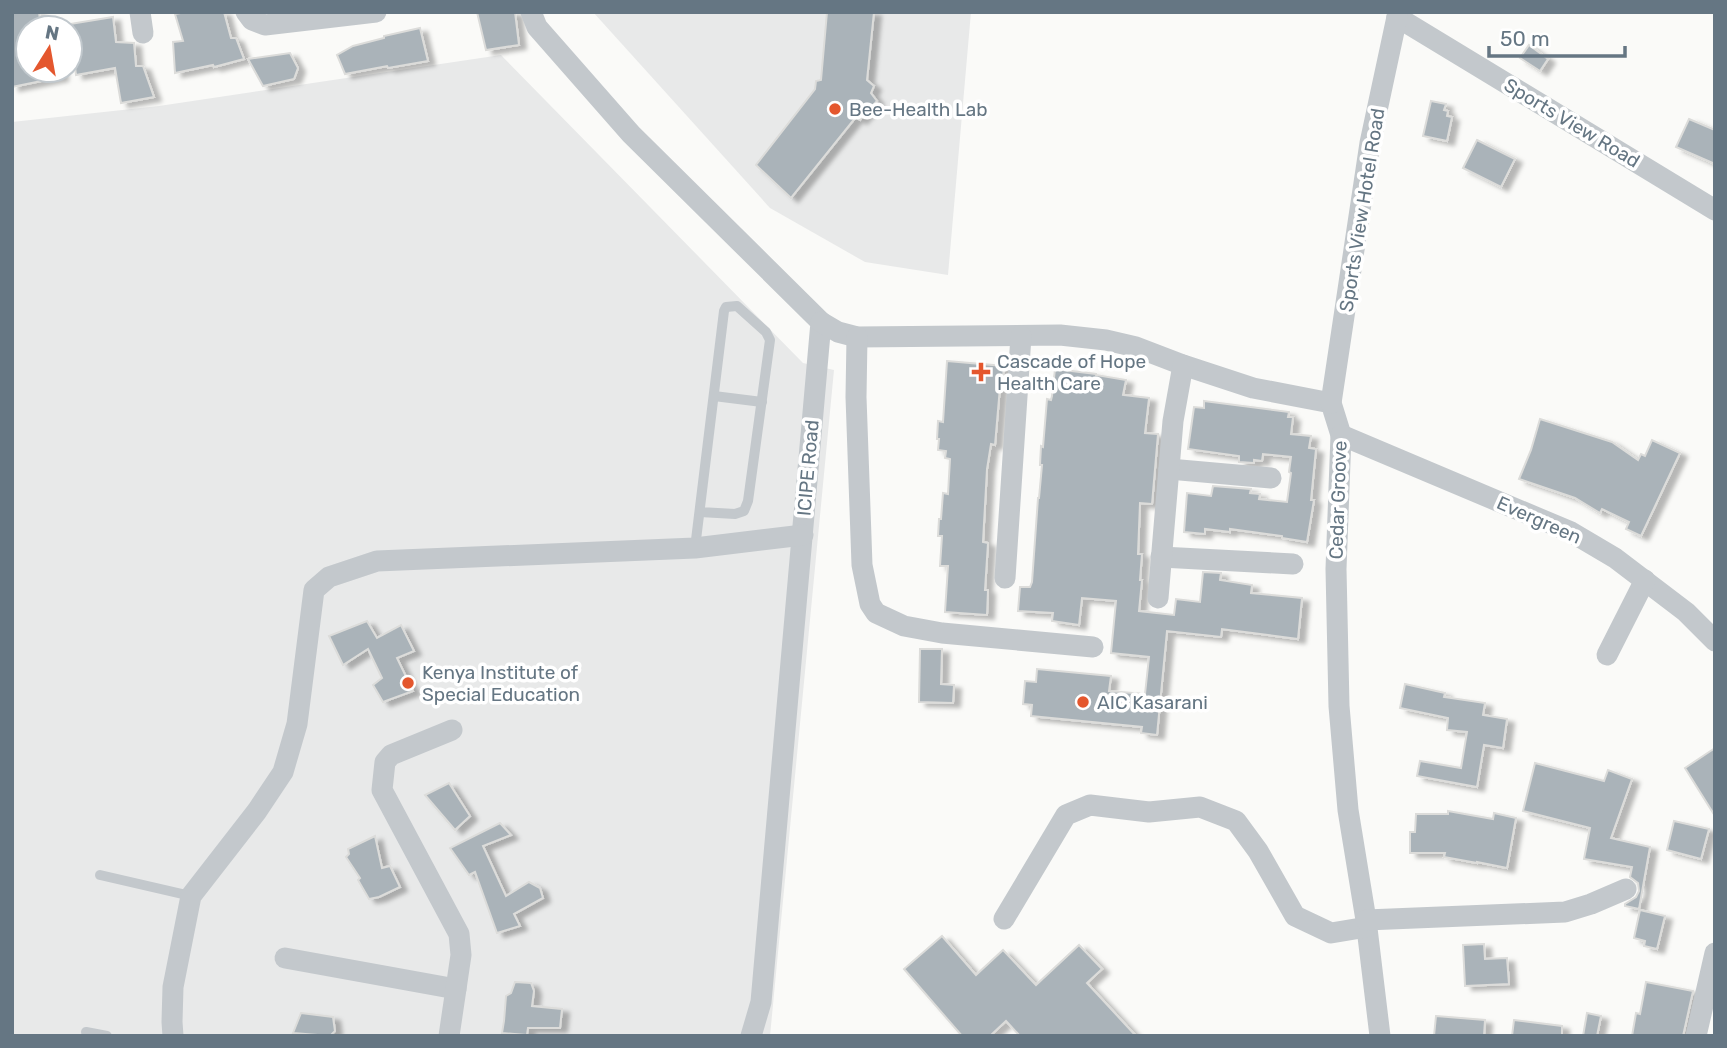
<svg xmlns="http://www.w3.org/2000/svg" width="1727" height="1048" font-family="Rubik,sans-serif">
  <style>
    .built { fill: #e8e9e9 }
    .building { fill: #aab3b9; stroke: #dcdcda; stroke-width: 2; filter: url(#shadow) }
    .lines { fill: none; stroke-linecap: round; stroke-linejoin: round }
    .service { stroke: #c3c8cc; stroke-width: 10 }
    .minor { stroke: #c3c8cc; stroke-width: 21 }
    .poi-dot { fill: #e4572e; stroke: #fff; stroke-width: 2.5 }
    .labels { text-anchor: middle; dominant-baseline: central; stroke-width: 7; stroke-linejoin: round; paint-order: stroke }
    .poi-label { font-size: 19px; fill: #657683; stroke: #fff; text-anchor: start }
    .street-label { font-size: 19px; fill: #657683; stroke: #fff }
  </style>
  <defs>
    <filter id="shadow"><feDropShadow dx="7" dy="4" stdDeviation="2" flood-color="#0004"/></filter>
  </defs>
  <rect width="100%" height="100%" fill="#fafaf8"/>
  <g class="built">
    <path d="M593 12H971L948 275 865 262 770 208Z"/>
    <path d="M501 55 803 363 834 370 770 1036H12V122L159 106Z"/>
  </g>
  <g class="building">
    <path d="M12 12H39L41 28H28V70H61V77L12 87Z"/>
    <path d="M186 12H224L231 38H236L244 59 214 67 213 65 175 73 173 42 183 41 175 14Z"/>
    <path d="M477 12H515L519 45 486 50Z"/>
    <path d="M827 12H874L867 80 874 86 871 93 877 101 860 120 856 117 791 198 756 165 815 89 816 81 821 80Z"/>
    <path d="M113 17 116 42 134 43 136 66H143L154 97 121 103 115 68 76 75 70 24Z"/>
    <path d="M420 28 428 61 388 68 387 66 345 74 337 55 353 46 384 38V36Z"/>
    <path d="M1529 45 1548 59 1540 71 1520 58Z"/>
    <path d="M290 53 298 68 294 79 263 86 248 59Z"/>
    <path d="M1431 101 1446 104 1444 110 1448 111 1447 116 1452 117 1447 141 1423 136Z"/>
    <path d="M1689 119 1715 130V164L1676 147Z"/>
    <path d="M1477 140 1515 159 1501 187 1463 168Z"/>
    <path d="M947 361 1004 366 1002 387H1000L995 445 991 444 987 469 983 542 988 543 985 590H988L987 615 945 612 948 566H940L942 536H938L939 519H941L943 493 948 494 950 459 945 458 946 451 938 450 939 439H937L938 421 943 422Z"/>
    <path d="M1055 369 1096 374V375L1126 380 1123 395 1149 398 1145 433 1158 434 1152 504 1140 503 1138 554H1142L1140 580H1142L1139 611 1174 615 1176 599 1200 602 1203 572 1221 573 1220 580 1252 585 1251 593 1302 598 1298 639 1222 629 1221 637 1167 631 1157 735 1141 733 1142 727 1031 716 1032 705 1023 704 1025 681 1036 682 1037 669 1111 676 1109 691 1145 694 1149 657 1111 653 1116 601 1082 598 1079 625 1052 621 1053 613 1018 611 1020 587H1030L1032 582 1038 498H1039L1042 465H1040L1041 446 1043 447 1047 399 1051 400 1052 396Z"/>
    <path d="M1204 401 1289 412 1288 417H1293L1291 434 1311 436 1309 448 1316 449 1311 500H1314L1307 542 1282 538V536L1230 529V532L1205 529V534L1184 532 1187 493 1211 496 1213 486 1251 489 1250 493 1260 494 1259 499 1287 502 1291 473 1289 472 1291 457 1263 454 1262 461 1254 460V463L1239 462V456L1188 449 1194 407 1204 408Z"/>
    <path d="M1540 419 1612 442 1638 460 1641 454 1645 456 1652 440 1680 453 1641 536 1626 529 1629 522 1602 509 1600 513 1575 498 1519 479 1531 450Z"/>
    <path d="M367 621 377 638 401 625 414 651 397 658 413 691 383 702 373 685 382 678 368 649 343 665 329 636Z"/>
    <path d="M920 649H942L941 684 954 685 953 703 919 702Z"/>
    <path d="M1405 684 1445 693 1444 697 1485 703 1483 715 1507 719 1503 748 1484 745 1477 787 1417 776 1420 761 1461 768 1467 732 1447 730 1448 718 1400 708Z"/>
    <path d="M1715 748V816L1685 768Z"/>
    <path d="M1535 763 1604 781 1608 770 1632 779 1611 838 1650 847 1639 909 1625 906V904L1636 897 1639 891 1638 883 1630 877 1632 867 1584 859 1590 828 1523 811Z"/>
    <path d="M449 783 470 816 455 830 425 795Z"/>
    <path d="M1448 811 1493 819 1494 813 1516 818 1507 868 1477 862V863L1444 857 1445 853H1410V832H1415L1416 814H1448Z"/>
    <path d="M1674 821 1709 829 1701 859 1667 850Z"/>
    <path d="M500 823 511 835 483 846 506 896 529 882 540 888 543 898 514 914 520 926 497 933 475 872 469 875 450 848Z"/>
    <path d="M375 836 382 868 390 866 400 887 379 897 369 899 358 880 360 878 346 857 349 854 348 849Z"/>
    <path d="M1640 910 1665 916 1657 949 1644 946 1645 941 1634 938Z"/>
    <path d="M942 936 976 975 1003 950 1036 985 1079 945 1102 969 1087 983 1136 1036H1020L1006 1021 990 1036H962L904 969Z"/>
    <path d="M1484 944 1485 959 1507 958 1509 984 1465 986 1463 945Z"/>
    <path d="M515 982 531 983 534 991 532 1006 562 1009 560 1028H528L527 1035 502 1033 504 1021 506 996 511 993Z"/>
    <path d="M1646 982 1693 991 1683 1036H1632L1636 1013 1640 1014Z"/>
    <path d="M301 1013 333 1017 335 1031 330 1036 293 1033Z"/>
    <path d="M1587 1013 1601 1016 1597 1036H1583Z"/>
    <path d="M1436 1016 1485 1020 1484 1036H1434Z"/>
    <path d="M1514 1020 1562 1026V1036H1512Z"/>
  </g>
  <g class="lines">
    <g class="service">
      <path d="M714 396 762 402"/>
      <path d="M695 548 724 311 726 307 737 306 766 332 770 340 748 501 744 511 735 514 700 512"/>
      <path d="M100 875 191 896"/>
      <path d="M86 1032 107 1036"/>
    </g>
    <g class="minor">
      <path d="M140 12 143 33"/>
      <path d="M246 12 252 20 265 25 376 12"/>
      <path d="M531 12 537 27 631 134 821 322 761 1002 751 1036"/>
      <path d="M1398 12 1397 17 1715 210"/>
      <path d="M821 322 838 332 857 337 1060 335 1106 340 1136 347 1183 365 1253 388 1331 403 1341 435 1336 569 1339 706 1348 810 1366 920 1380 1036"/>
      <path d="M857 337 856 397 862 565 870 604 876 613 904 626 942 633 1093 647"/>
      <path d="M1331 403 1370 143 1397 17"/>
      <path d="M1341 435 1571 532 1615 558 1686 612 1715 641"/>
      <path d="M1169 469 1271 478"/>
      <path d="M1161 557 1293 564"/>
      <path d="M1005 578 1021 336"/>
      <path d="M1158 598 1173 421 1183 365"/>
      <path d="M1607 655 1645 580"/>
      <path d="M1004 919 1066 815 1090 805 1149 812 1200 807 1236 821 1258 851 1295 916 1331 933 1367 927"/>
      <path d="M1366 920 1565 912 1591 904 1626 889"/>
      <path d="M285 958 456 989"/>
      <path d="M173 1036 172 1022 173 987 191 896 257 811 283 772 297 724 314 590 329 577 377 561 695 548 803 535"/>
      <path d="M449 1036 461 955 459 934 382 790 385 762 391 755 452 730"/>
      <path d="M1696 1036 1715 953"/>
    </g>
  </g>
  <g class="poi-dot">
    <circle cx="835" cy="109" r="7"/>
    <path d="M977.5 361.5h7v7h7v7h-7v7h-7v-7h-7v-7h7z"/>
    <circle cx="408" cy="683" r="7"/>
    <circle cx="1083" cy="702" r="7"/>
  </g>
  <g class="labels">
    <g class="poi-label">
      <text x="849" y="109">Bee-Health Lab</text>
      <text x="997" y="361">Cascade of Hope<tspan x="997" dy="22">Health Care</tspan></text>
      <text x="422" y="672">Kenya Institute of<tspan x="422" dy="22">Special Education</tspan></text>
      <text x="1097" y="702">AIC Kasarani</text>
    </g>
    <g class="street-label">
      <text transform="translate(1572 123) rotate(31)">Sports View Road</text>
      <text transform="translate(1362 210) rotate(-81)">Sports View Hotel Road</text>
      <text transform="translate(808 468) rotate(-85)">ICIPE Road</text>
      <text transform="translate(1338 500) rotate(-88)">Cedar Groove</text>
      <text transform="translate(1539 520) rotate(24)">Evergreen</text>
    </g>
  </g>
  <rect width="1727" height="1048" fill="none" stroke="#657683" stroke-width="28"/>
  <g transform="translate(49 49) rotate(11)"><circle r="33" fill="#ffffff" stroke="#c1c8cd" stroke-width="2"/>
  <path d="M0-5L12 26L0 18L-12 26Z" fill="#e4572e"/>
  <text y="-10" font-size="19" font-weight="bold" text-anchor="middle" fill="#657683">N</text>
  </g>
  <path d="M1489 46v10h136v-10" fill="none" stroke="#657683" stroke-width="3.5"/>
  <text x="1500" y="46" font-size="21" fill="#657683" stroke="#ffffff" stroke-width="5" paint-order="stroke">50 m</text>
</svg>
